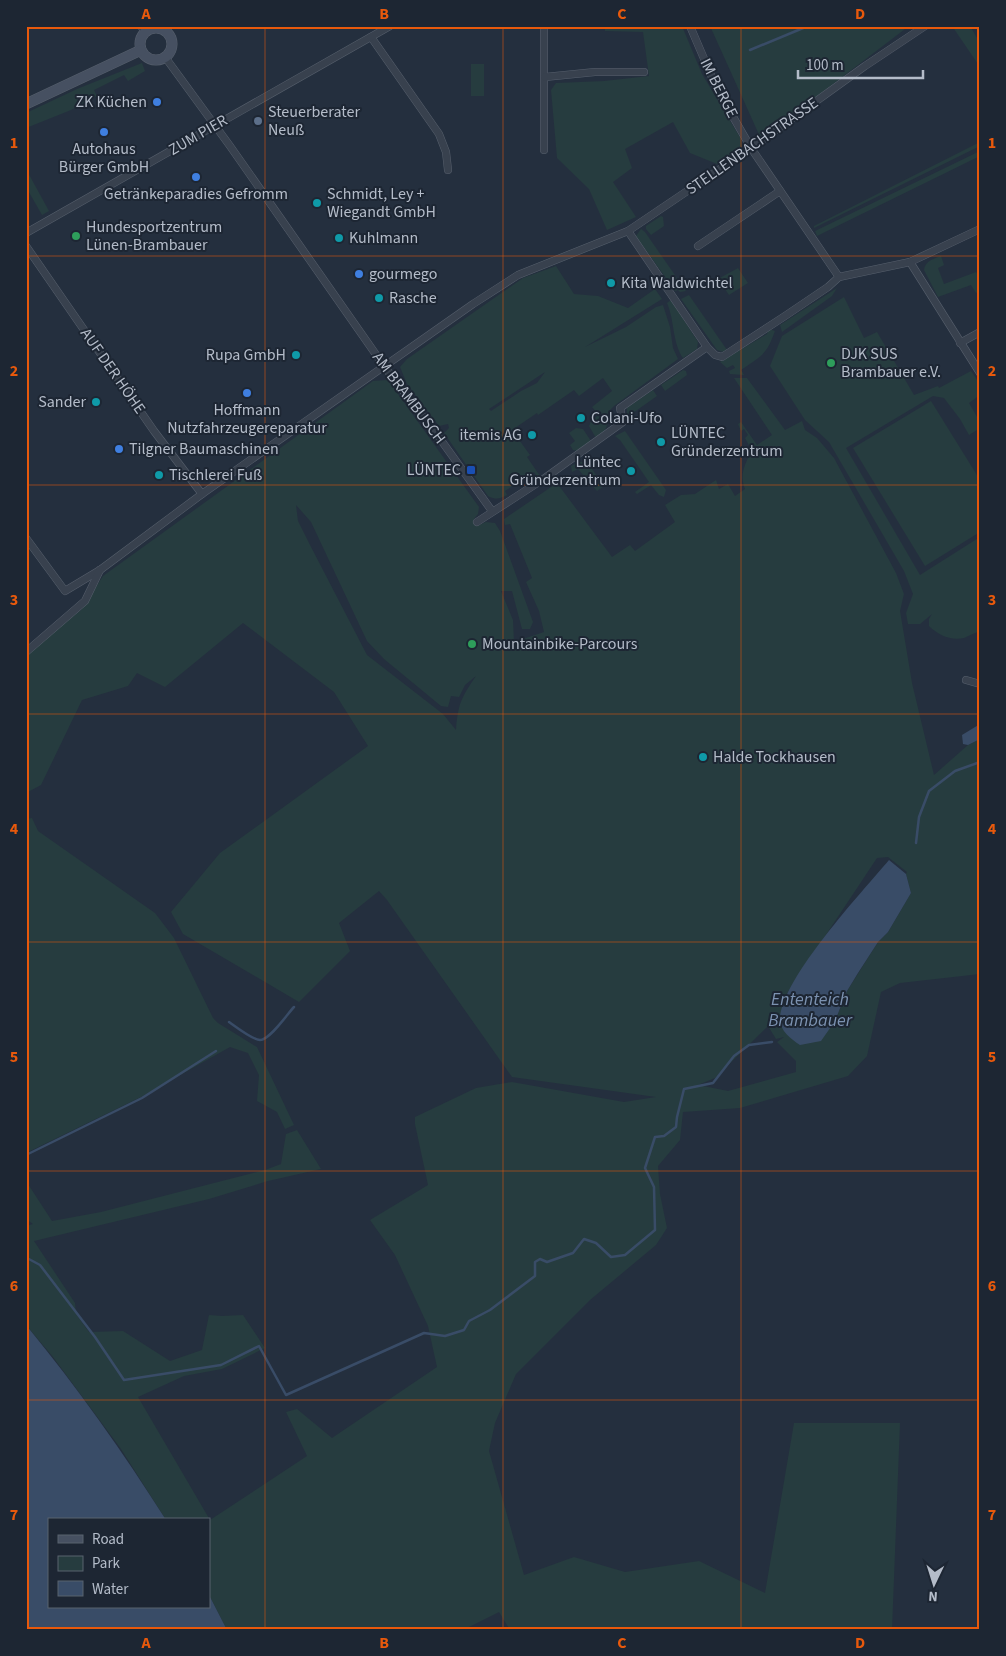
<svg xmlns="http://www.w3.org/2000/svg" width="1006" height="1656" font-family="'Source Sans 3',sans-serif">
  <style>
    .green { fill: #263c3f; fill-rule: evenodd }
    .water { fill: #394c67 }
    .lines { fill: none; stroke-linecap: round; stroke-linejoin: round }
    .stream { stroke: #394c67; stroke-width: 2.5 }
    .street-casing { stroke: #565f6c; stroke-width: 8 }
    .secondary-casing { stroke: #565f6c; stroke-width: 11 }
    .street { stroke: #38414e; stroke-width: 7 }
    .secondary { stroke: #465061; stroke-width: 10 }
    .grid { fill: none; stroke: #e8590c; stroke-width: 1; stroke-opacity: 0.55 }
    .shop-dot { fill: #3f7fe0; stroke: #1d2633; stroke-width: 2 }
    .service-dot { fill: #5c6f8a; stroke: #1d2633; stroke-width: 2 }
    .culture-dot { fill: #0f9aa8; stroke: #1d2633; stroke-width: 2 }
    .leisure-dot { fill: #2e9e5b; stroke: #1d2633; stroke-width: 2 }
    .transit-dot { fill: #1a4fb4; stroke: #1d2633; stroke-width: 2 }
    .labels { text-anchor: middle; dominant-baseline: central; stroke-width: 4; stroke-linejoin: round; paint-order: stroke }
    .street-label { font-size: 16px; fill: #b4bcc9; stroke: #1d2633 }
    .poi-label { font-size: 16px; fill: #b4bcc9; stroke: #1d2633; text-anchor: start }
    .water-label { font-size: 18px; font-style: italic; fill: #7c92b1; stroke: #1d2633 }
    .neatline { fill: none; stroke: #e8590c; stroke-width: 2 }
    .grid-label { font-size: 16px; text-anchor: middle; font-weight: bold; fill: #e8590c }
  </style>
  <rect width="100%" height="100%" fill="#242f3e"/>
  <g class="green">
    <path d="M605 26H682L702 74 741 139 742 146 736 153 717 164 690 153 673 122 625 149 632 168 613 182 636 217 607 230 589 189 557 158 551 90 556 83 604 81 649 76 643 32 605 31Z"/>
    <path d="M710 26H909L761 139Z"/>
    <path d="M952 26H970L980 43V67Z"/>
    <path d="M142 63 145 71 128 81 124 75 94 90 97 96 71 110 26 128V113L77 89Z"/>
    <rect x="471" y="64" width="13" height="32"/>
    <path d="M980 142V146L814 228V226Z"/>
    <path d="M980 151V156L817 236 815 231Z"/>
    <path d="M26 169 49 211 42 215 26 187Z"/>
    <path d="M661 216 663 217 664 226 651 235 646 229V226Z"/>
    <path d="M641 229 645 232 686 291 680 292 678 290 675 291 636 236Z"/>
    <path d="M941 256 944 265 938 268 944 284 976 272 980 278V291L976 293 971 285 938 297 924 270C925 261 933 259 941 256Z"/>
    <path d="M556 266 574 294 598 296 628 308 655 289 662 299 585 347 626 327 656 307 663 305 670 327 673 348 678 359 614 406 610 410 609 415 598 414 592 407 612 391 603 378 579 396 574 390 538 415 537 413 512 430 530 455 527 457 540 476 538 478 534 472 505 491 507 495C500 499 496 500 488 496L444 433 449 428 448 424 439 426 407 384 400 367 407 359 523 278ZM545 372 537 383 521 391 491 411 489 409Z"/>
    <path d="M738 268 748 283 729 295 718 279Z"/>
    <path d="M837 288 832 296 782 332 780 325Z"/>
    <path d="M689 295 727 350 723 352 717 350 681 299Z"/>
    <path d="M844 297 864 338 877 332 914 395 938 386 939 388 971 371 980 384V395L969 403 980 422V428L969 435 960 419 944 398 933 396 846 448 920 575 980 537V631C974 633 969 636 964 638 951 641 938 635 929 626V619L932 614 920 624H908L906 613 913 594 904 571 829 442 805 420 770 366 782 336Z"/>
    <path d="M671 300 698 342 697 349 683 358C672 342 675 322 667 303Z"/>
    <path d="M769 329 775 331C766 356 762 355 741 370L744 375 730 374 729 371 735 368 733 365 727 368 720 362 767 334Z"/>
    <path d="M683 370 686 371 687 375 665 391 661 385Z"/>
    <path d="M734 378H747L785 430 802 421 805 430 817 438 834 458 896 573 904 594 900 611 912 683 934 775 968 745 980 739V974L900 983 881 992 867 1056 848 1076 740 1108 683 1112 680 1140 658 1166 660 1194 667 1228 656 1245 590 1300 516 1374 495 1423 489 1451 524 1575 574 1557 625 1572 699 1561 765 1593 794 1423H900L892 1630H510L499 1612 463 1630H227L209 1595V1520H166L121 1449 53 1357 26 1325V1226L33 1224 26 1219V1181L52 1221 101 1212 265 1170 281 1164 286 1134 297 1130 321 1169 268 1181 209 1199 34 1241 75 1303 76 1314 89 1332 123 1331 170 1361 202 1350 209 1315 222 1316 243 1315 265 1348 222 1369 184 1376 138 1397 210 1520 307 1456 286 1412 297 1409 332 1438 437 1367 428 1326 395 1255 370 1220 428 1185 415 1124V1117L476 1088 512 1082 624 1102 656 1097 512 1077 387 900 379 891 339 923 350 951 299 1002 183 934 171 912 220 853 368 746 334 692 243 623 165 687 137 673 128 686 82 700 41 785 26 793V653L81 610 103 576 373 381 388 380 479 507 478 514 474 519 479 525 486 522 495 523 500 531 533 622 530 629H522L512 591H501L513 620 514 642 544 632 539 611 526 582 532 578 510 524 505 525 504 519 557 483 612 557 630 545 635 551 675 522 665 505 681 495 695 494 716 480 719 489 728 484 735 496 745 489C739 475 745 463 752 451L745 438 748 435 744 429 741 431 738 424 741 422 757 445 772 435ZM296 505 311 522 367 641 384 659 441 706 448 707 451 696 459 697 465 685 476 676C461 698 458 704 456 730L443 714 367 655 309 543 298 521ZM888 857 907 872 906 874 911 893 888 932 878 942 847 991 835 1021 780 1020 784 998 877 858ZM768 1026 776 1039 784 1037 777 1042 796 1061V1072L728 1091 698 1085 715 1078Z"/>
    <path d="M653 390 657 396 633 413 630 415 627 414V408Z"/>
    <path d="M931 401 980 480V532L925 566 853 448Z"/>
    <path d="M598 416 608 418C608 428 604 432 596 438L589 426 592 419Z"/>
    <path d="M576 428 583 429 591 441 577 451 573 450 570 445 575 441 569 433Z"/>
    <path d="M625 431 666 490 664 497 659 495 651 485 637 494 635 492 649 482 620 440 615 436Z"/>
    <path d="M579 462H587L604 486 597 491 578 469 572 472 571 466Z"/>
    <path d="M32 818 38 831 155 913 174 938 213 1018 218 1023 257 1047 294 1125 285 1129 277 1112 257 1101 259 1075 248 1053 230 1047 141 1097 26 1153V819Z"/>
  </g>
  <g class="water">
    <path d="M980 724V739L968 745 963 744 962 735Z"/>
    <path d="M889 860 906 874 911 893 888 932 878 942 858 973 847 991 835 1021 821 1041 800 1045C791 1039 780 1031 780 1019 781 979 862 892 889 860Z"/>
    <path d="M26 1325C77 1387 123 1452 166 1520H49V1607H209V1595L227 1630H26Z"/>
  </g>
  <g class="lines">
    <g class="stream">
      <path d="M750 50 808 26"/>
      <path d="M916 843 919 817 929 791 955 771 980 762"/>
      <path d="M229 1022C236 1027 253 1040 260 1040 270 1040 288 1013 294 1007"/>
      <path d="M26 1155 142 1098 216 1051"/>
      <path d="M26 1253 27 1258 40 1265 95 1337 124 1380 221 1365 259 1346 286 1395 424 1333 445 1336 464 1330 469 1321 490 1310 535 1276V1262L540 1259 547 1262 573 1253 584 1239 596 1243 611 1257 625 1255 655 1230 654 1187 645 1168 655 1137 664 1136 676 1127 677 1117 684 1089 713 1083 734 1056 749 1045 772 1042"/>
    </g>
    <defs>
      <g id="street">
        <path d="M141 26 145 32"/>
        <path d="M544 26V150"/>
        <path d="M690 26 717 89 751 148 839 277"/>
        <path d="M371 37 439 134 446 152 448 170"/>
        <path d="M165 57 230 146 384 366 438 436 492 511"/>
        <path d="M545 77 595 72H644"/>
        <path d="M628 231 707 347 715 355 722 357 785 316 828 287 839 277 910 262 980 229"/>
        <path d="M26 233 390 26"/>
        <path d="M26 246 154 431 202 494"/>
        <path d="M698 246 780 191"/>
        <path d="M910 262 980 373"/>
        <path d="M960 343 980 332"/>
        <path d="M477 522 542 480 623 422 620 408 707 347"/>
        <path d="M26 538 65 591 100 570 202 494 473 304 518 275 628 231 751 148 865 66 925 26"/>
        <path d="M26 652 85 601 100 570"/>
        <path d="M966 680 980 684"/>
      </g>
      <g id="secondary">
        <circle cx="156" cy="44" r="16"/>
        <path d="M26 104 141 50"/>
      </g>
    </defs>
    <use href="#street" class="street-casing"/>
    <use href="#secondary" class="secondary-casing"/>
    <use href="#street" class="street"/>
    <use href="#secondary" class="secondary"/>
  </g>
  <path class="grid" d="M265 26V1630M503 26V1630M741 26V1630M26 256H980M26 485H980M26 714H980M26 942H980M26 1171H980M26 1400H980"/>
  <g class="shop-dot">
    <circle cx="157" cy="102" r="5"/>
    <circle cx="104" cy="132" r="5"/>
    <circle cx="196" cy="177" r="5"/>
    <circle cx="359" cy="274" r="5"/>
    <circle cx="247" cy="393" r="5"/>
    <circle cx="119" cy="449" r="5"/>
  </g>
  <circle class="service-dot" cx="258" cy="121" r="5"/>
  <g class="culture-dot">
    <circle cx="317" cy="203" r="5"/>
    <circle cx="339" cy="238" r="5"/>
    <circle cx="611" cy="283" r="5"/>
    <circle cx="379" cy="298" r="5"/>
    <circle cx="296" cy="355" r="5"/>
    <circle cx="96" cy="402" r="5"/>
    <circle cx="581" cy="418" r="5"/>
    <circle cx="532" cy="435" r="5"/>
    <circle cx="661" cy="442" r="5"/>
    <circle cx="631" cy="471" r="5"/>
    <circle cx="159" cy="475" r="5"/>
    <circle cx="703" cy="757" r="5"/>
  </g>
  <g class="leisure-dot">
    <circle cx="76" cy="236" r="5"/>
    <circle cx="831" cy="363" r="5"/>
    <circle cx="472" cy="644" r="5"/>
  </g>
  <rect class="transit-dot" x="466" y="465" width="10" height="10" rx="2.5"/>
  <g class="labels">
    <g class="street-label">
      <text transform="translate(719 88) rotate(63)">IM BERGE</text>
      <text transform="translate(198 135) rotate(-30)">ZUM PIER</text>
      <text transform="translate(752 146) rotate(-35)">STELLENBACHSTRASSE</text>
      <text transform="translate(113 371) rotate(55)">AUF DER HÖHE</text>
      <text transform="translate(409 398) rotate(53)">AM BRAMBUSCH</text>
    </g>
    <g class="poi-label">
      <text x="147" y="102" text-anchor="end">ZK Küchen</text>
      <text x="268" y="112">Steuerberater<tspan x="268" dy="18">Neuß</tspan></text>
      <text x="104" y="149" text-anchor="middle">Autohaus<tspan x="104" dy="18">Bürger GmbH</tspan></text>
      <text x="196" y="194" text-anchor="middle">Getränkeparadies Gefromm</text>
      <text x="327" y="194">Schmidt, Ley +<tspan x="327" dy="18">Wiegandt GmbH</tspan></text>
      <text x="86" y="227">Hundesportzentrum<tspan x="86" dy="18">Lünen-Brambauer</tspan></text>
      <text x="349" y="238">Kuhlmann</text>
      <text x="369" y="274">gourmego</text>
      <text x="621" y="283">Kita Waldwichtel</text>
      <text x="389" y="298">Rasche</text>
      <text x="841" y="354">DJK SUS<tspan x="841" dy="18">Brambauer e.V.</tspan></text>
      <text x="286" y="355" text-anchor="end">Rupa GmbH</text>
      <text x="86" y="402" text-anchor="end">Sander</text>
      <text x="247" y="410" text-anchor="middle">Hoffmann<tspan x="247" dy="18">Nutzfahrzeugereparatur</tspan></text>
      <text x="591" y="418">Colani-Ufo</text>
      <text x="671" y="433">LÜNTEC<tspan x="671" dy="18">Gründerzentrum</tspan></text>
      <text x="522" y="435" text-anchor="end">itemis AG</text>
      <text x="129" y="449">Tilgner Baumaschinen</text>
      <text x="621" y="462" text-anchor="end">Lüntec<tspan x="621" dy="18">Gründerzentrum</tspan></text>
      <text x="461" y="470" text-anchor="end">LÜNTEC</text>
      <text x="169" y="475">Tischlerei Fuß</text>
      <text x="482" y="644">Mountainbike-Parcours</text>
      <text x="713" y="757">Halde Tockhausen</text>
    </g>
    <g class="water-label">
      <text x="810" y="999">Ententeich<tspan x="810" dy="21">Brambauer</tspan></text>
    </g>
  </g>
  <rect width="1006" height="1656" fill="none" stroke="#1d2633" stroke-width="55"/>
  <rect x="48" y="1518" width="162" height="90" fill="#1d2633" stroke="#59626f"/>
  <rect x="58" y="1535" width="25" height="8" fill="#465061" stroke="#59626f"/>
  <text x="92" y="1544" font-size="15" fill="#b4bcc9">Road</text>
  <rect x="58" y="1556" width="25" height="15" fill="#263c3f" stroke="#59626f"/>
  <text x="92" y="1568" font-size="15" fill="#b4bcc9">Park</text>
  <rect x="58" y="1581" width="25" height="15" fill="#394c67" stroke="#59626f"/>
  <text x="92" y="1594" font-size="15" fill="#b4bcc9">Water</text>
  <g transform="translate(934 1584) rotate(184)" stroke="#1d2633" stroke-width="4" paint-order="stroke">
  <path d="M0-4L9 19L0 12L-9 19Z" fill="#b4bcc9"/>
  <text y="-8" font-size="14" font-weight="bold" text-anchor="middle" fill="#b4bcc9">N</text>
  </g>
  <path d="M798 70v8h125v-8" fill="none" stroke="#b4bcc9" stroke-width="2.5"/>
  <text x="806" y="70" font-size="15" fill="#b4bcc9" stroke="#1d2633" stroke-width="4" paint-order="stroke">100 m</text>
  <rect x="28" y="28" width="950" height="1600" class="neatline"/>
  <g class="grid-label">
    <text x="146" y="19">A</text>
    <text x="384" y="19">B</text>
    <text x="622" y="19">C</text>
    <text x="860" y="19">D</text>
    <text x="14" y="148">1</text>
    <text x="992" y="148">1</text>
    <text x="14" y="376">2</text>
    <text x="992" y="376">2</text>
    <text x="14" y="605">3</text>
    <text x="992" y="605">3</text>
    <text x="14" y="834">4</text>
    <text x="992" y="834">4</text>
    <text x="14" y="1062">5</text>
    <text x="992" y="1062">5</text>
    <text x="14" y="1291">6</text>
    <text x="992" y="1291">6</text>
    <text x="14" y="1520">7</text>
    <text x="992" y="1520">7</text>
    <text x="146" y="1648">A</text>
    <text x="384" y="1648">B</text>
    <text x="622" y="1648">C</text>
    <text x="860" y="1648">D</text>
  </g>
</svg>
